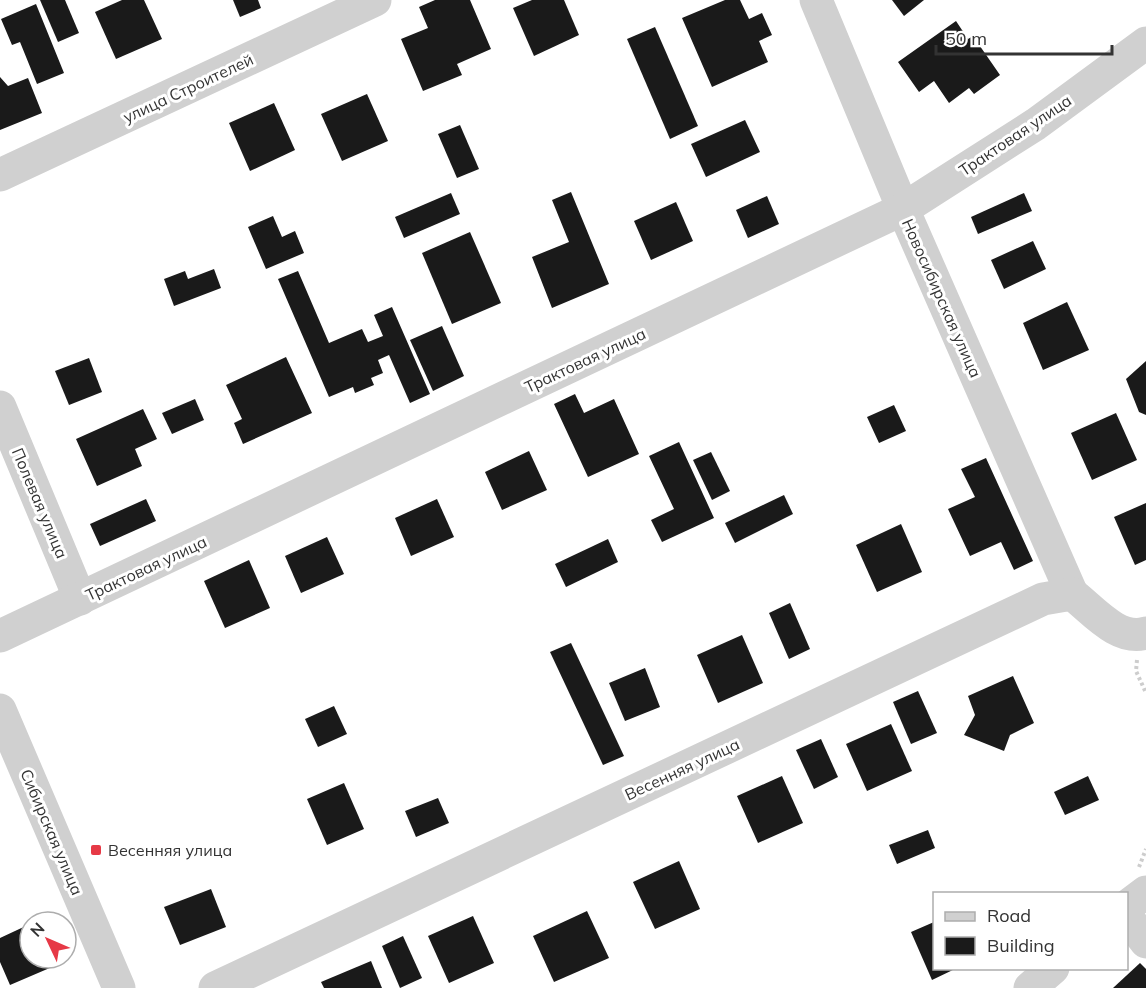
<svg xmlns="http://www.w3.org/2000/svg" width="1146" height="988" font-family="Mulish,sans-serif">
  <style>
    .building { fill: #1a1a1a }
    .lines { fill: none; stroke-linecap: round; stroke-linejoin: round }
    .path { stroke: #cdcdcd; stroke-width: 4; stroke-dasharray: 3 3; stroke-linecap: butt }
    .minor { stroke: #d0d0d0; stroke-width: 33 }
    .poi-dot { fill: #e63946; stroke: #fff; stroke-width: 2 }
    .labels { text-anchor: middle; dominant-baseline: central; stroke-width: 6; stroke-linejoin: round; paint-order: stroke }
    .street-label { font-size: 16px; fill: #333; stroke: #fff }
    .poi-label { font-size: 16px; fill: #333; stroke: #fff; text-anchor: start }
  </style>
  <rect width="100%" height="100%" fill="#fff"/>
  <g class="building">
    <path d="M40 0H65L79 33 58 42Z"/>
    <path d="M122 0H144L162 39 116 59 95 12Z"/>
    <path d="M233 0H258L261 8 240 17Z"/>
    <path d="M435 0H470L491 49 457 64 462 75 423 91 401 39 428 28 419 7Z"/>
    <path d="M532 0H564L579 35 534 56 513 8Z"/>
    <path d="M725 0H740L749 19 762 13 772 35 759 41 768 62 712 87 682 18Z"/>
    <path d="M892 0H924L904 16Z"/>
    <path d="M36 4 64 73 37 84 20 42 12 45 1 19Z"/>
    <path d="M956 21 968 39 973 36 1000 75 974 94 969 88 949 103 934 81 919 92 898 62Z"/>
    <path d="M655 27 698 126 670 139 627 39Z"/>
    <path d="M0 77 8 86 28 78 42 113 0 130Z"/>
    <path d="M367 94 388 141 342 161 321 114Z"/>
    <path d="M274 103 295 150 250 171 229 123Z"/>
    <path d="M745 120 760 152 706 177 691 144Z"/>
    <path d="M460 125 479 169 457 178 438 134Z"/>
    <path d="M571 192 609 284 552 308 532 257 569 242 552 200Z"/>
    <path d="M451 193 460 214 404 238 395 217Z"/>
    <path d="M1024 193 1032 211 978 234 971 217Z"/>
    <path d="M767 196 779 224 748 238 736 210Z"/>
    <path d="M676 202 693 241 651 260 634 221Z"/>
    <path d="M273 216 282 237 295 231 304 253 266 269 248 227Z"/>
    <path d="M470 232 501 303 452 324 422 253Z"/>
    <path d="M1033 241 1046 269 1004 289 991 260Z"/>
    <path d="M214 269 221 288 174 306 164 279 185 271 188 279Z"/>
    <path d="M298 271 329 343 362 329 368 342 383 336 374 315 392 307 430 394 410 403 389 355 378 360 383 373 371 378 374 385 355 393 353 387 329 397 278 279Z"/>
    <path d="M1067 302 1089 350 1043 370 1023 323Z"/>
    <path d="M442 326 464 376 433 391 410 340Z"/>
    <path d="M286 357 312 413 243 444 234 423 242 419 226 385Z"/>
    <path d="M89 358 102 392 69 405 55 371Z"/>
    <path d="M1146 361V415L1139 412 1126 379Z"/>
    <path d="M575 394 584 413 614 399 639 454 588 477 554 404Z"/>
    <path d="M195 399 204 420 172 434 162 413Z"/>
    <path d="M894 405 906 431 879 443 867 417Z"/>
    <path d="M143 409 157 439 135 449 142 466 97 486 76 439Z"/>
    <path d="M1116 413 1137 460 1092 480 1071 433Z"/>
    <path d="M679 442 714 518 662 542 651 520 674 509 649 456Z"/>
    <path d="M529 451 547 490 502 510 485 472Z"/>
    <path d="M711 452 730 491 712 500 693 460Z"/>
    <path d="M986 458 1033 561 1014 570 1001 542 970 556 948 509 975 497 961 469Z"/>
    <path d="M784 495 793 514 735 543 725 523Z"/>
    <path d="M146 499 156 521 100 546 90 524Z"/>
    <path d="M437 499 454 537 411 556 395 518Z"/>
    <path d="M1146 503V560L1135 565 1114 517Z"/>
    <path d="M901 524 922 572 877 592 856 545Z"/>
    <path d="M327 537 344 574 301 593 285 556Z"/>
    <path d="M608 539 618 562 566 587 555 564Z"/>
    <path d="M249 560 270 608 225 628 204 581Z"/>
    <path d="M790 603 810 649 789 659 769 613Z"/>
    <path d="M742 635 763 683 718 703 697 655Z"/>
    <path d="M571 643 624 756 603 765 550 652Z"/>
    <path d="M645 668 660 707 625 721 609 683Z"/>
    <path d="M1013 676 1034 723 1010 735 1004 751 964 735 975 715 968 696Z"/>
    <path d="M918 691 937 733 911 744 893 702Z"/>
    <path d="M334 706 347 734 318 747 305 719Z"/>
    <path d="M891 724 912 771 867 791 846 744Z"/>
    <path d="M821 739 838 777 814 789 796 750Z"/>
    <path d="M782 776 803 823 758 843 737 796Z"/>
    <path d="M1088 776 1099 800 1065 815 1054 792Z"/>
    <path d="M344 783 364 829 327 845 307 799Z"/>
    <path d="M438 798 449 823 416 837 405 811Z"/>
    <path d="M928 830 935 848 897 864 889 845Z"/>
    <path d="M679 861 700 909 655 929 633 882Z"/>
    <path d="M211 889 226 927 180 945 164 907Z"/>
    <path d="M587 911 609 958 554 982 533 936Z"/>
    <path d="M473 916 494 963 449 983 428 936Z"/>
    <path d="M934 922V968H957L932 980 911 932Z"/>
    <path d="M30 924V958H57L59 964 10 985 0 962V938Z"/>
    <path d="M403 936 422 978 400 988 382 946Z"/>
    <path d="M371 961 382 988H324L321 982Z"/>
    <path d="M1140 963 1146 969V988H1113Z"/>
  </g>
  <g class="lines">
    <g class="path">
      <path d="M1137 660 1136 671 1146 693"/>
      <path d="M1139 867 1146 849"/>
    </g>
    <g class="minor">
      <path d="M816 0 903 209 1072 594"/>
      <path d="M0 175 375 0"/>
      <path d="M0 407 80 599"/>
      <path d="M0 636 903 209 1036 124 1146 43"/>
      <path d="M0 710 119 988"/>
      <path d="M1126 907 1146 892"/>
      <path d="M1126 916 1146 942"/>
      <path d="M215 988 1043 599 1072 594C1092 609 1118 642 1146 633"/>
      <path d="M1030 988 1053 968"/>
    </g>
  </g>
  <rect class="poi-dot" x="90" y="844" width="12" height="12" rx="3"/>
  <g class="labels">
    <g class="street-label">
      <text transform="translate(188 88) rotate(-25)">улица Строителей</text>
      <text transform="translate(1015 135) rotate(-34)">Трактовая улица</text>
      <text transform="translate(942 298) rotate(66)">Новосибирская улица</text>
      <text transform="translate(585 360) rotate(-25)">Трактовая улица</text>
      <text transform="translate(40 503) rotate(67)">Полевая улица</text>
      <text transform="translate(146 568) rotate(-25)">Трактовая улица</text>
      <text transform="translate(682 769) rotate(-25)">Весенняя улица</text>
      <text transform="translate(52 832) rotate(67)">Сибирская улица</text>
    </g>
    <g class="poi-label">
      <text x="108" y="850">Весенняя улица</text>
    </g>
  </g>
  <rect x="933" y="892" width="195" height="78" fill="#ffffff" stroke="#adadad" stroke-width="1.5"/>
  <rect x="945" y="912" width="30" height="9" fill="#d0d0d0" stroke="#adadad" stroke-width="1.5"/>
  <text x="987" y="922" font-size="18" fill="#333333">Road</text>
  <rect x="945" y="937" width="30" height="18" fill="#1a1a1a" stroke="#adadad" stroke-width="1.5"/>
  <text x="987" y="952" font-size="18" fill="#333333">Building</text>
  <g transform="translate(48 940) rotate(314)"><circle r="28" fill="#ffffff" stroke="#adadad" stroke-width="1.5"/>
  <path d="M0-4.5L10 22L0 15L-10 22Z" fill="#e63946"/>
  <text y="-9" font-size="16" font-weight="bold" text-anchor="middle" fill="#333333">N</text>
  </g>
  <path d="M936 45v9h176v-9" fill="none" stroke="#333333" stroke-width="3"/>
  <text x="945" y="45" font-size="18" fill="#333333" stroke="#ffffff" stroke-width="4.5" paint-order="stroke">50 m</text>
</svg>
